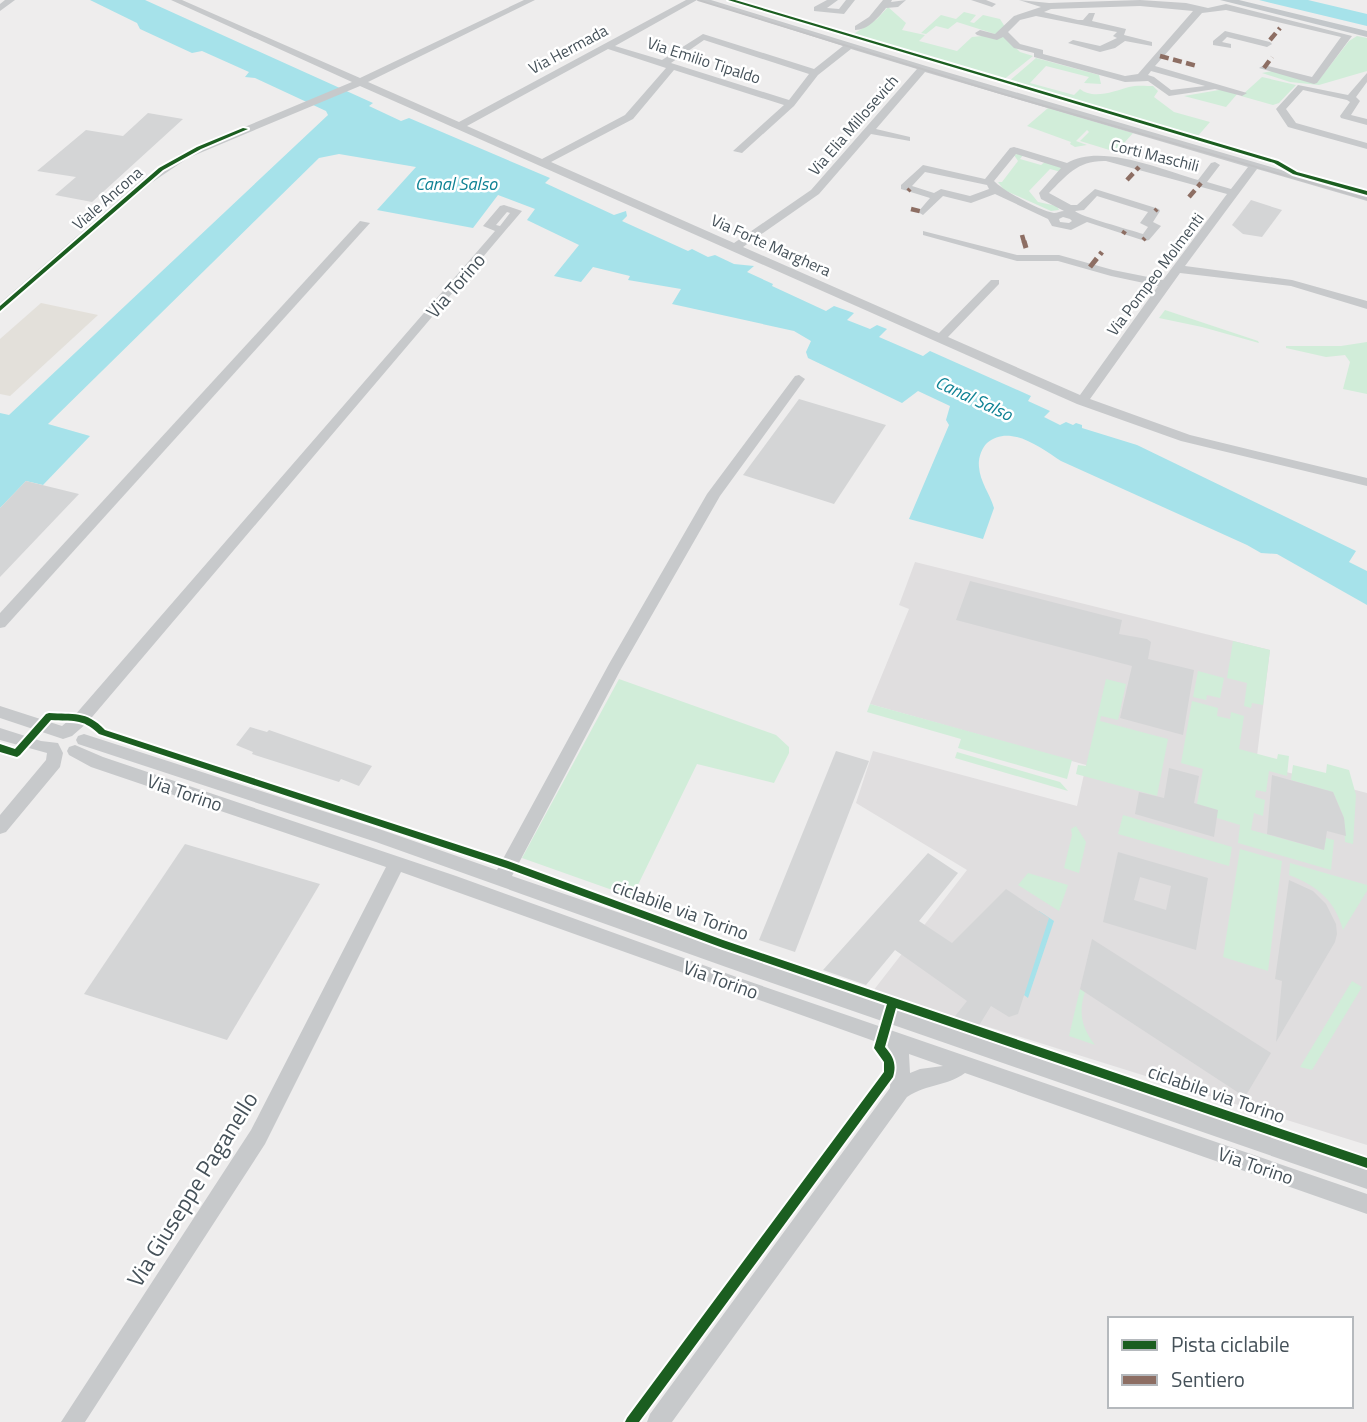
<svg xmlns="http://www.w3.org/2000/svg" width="1367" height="1422" font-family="'Titillium Web',sans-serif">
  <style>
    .commercial { fill: #e3e0da }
    .education { fill: #e0dedf }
    .green { fill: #d1edd9 }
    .water { fill: #a6e2ea }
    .building { fill: #d4d5d6; fill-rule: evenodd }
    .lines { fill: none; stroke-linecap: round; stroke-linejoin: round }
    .minor { fill: #c7c9cb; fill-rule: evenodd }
    .major { fill: #c3c7ca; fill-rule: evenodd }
    .tram { stroke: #c2c3c5; stroke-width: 2 }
    .quiet-far1 { stroke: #8d6e63; stroke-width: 4.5; stroke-dasharray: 9 4.5; stroke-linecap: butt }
    .quiet { stroke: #8d6e63; stroke-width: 5; stroke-dasharray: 11 5; stroke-linecap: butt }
    .cycleway-casing { stroke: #fff; stroke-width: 4 }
    .cycleway { fill: #1b5e20; fill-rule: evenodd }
    .labels { text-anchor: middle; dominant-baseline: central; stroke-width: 5; stroke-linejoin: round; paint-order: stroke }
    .far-street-label { font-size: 16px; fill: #455159; stroke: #fff }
    .far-water-label { font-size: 18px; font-style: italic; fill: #0f8294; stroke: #fff }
    .street-label { font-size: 19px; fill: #455159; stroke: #fff }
    .near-street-label { font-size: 23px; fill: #455159; stroke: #fff }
  </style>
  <rect width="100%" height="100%" fill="#eeeded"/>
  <path class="commercial" d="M41 303 98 315 10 396 0 394V339Z"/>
  <path class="education" d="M915 562 1270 650 1256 764 1367 793V1145L873 991 967 870 856 803 873 751 1077 806 1086 765 870 704 909 609 899 605Z"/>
  <g class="green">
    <path d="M888 7 906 23 902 30 925 35 919 41 957 51 972 37 1002 34 1020 52 1033 56 1002 81 852 35 877 19Z"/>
    <path d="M964 12 976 15 970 22 974 23 983 15 1000 19 1005 27 998 35 957 22 948 29 936 26 926 34 921 33 941 15 956 19Z"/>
    <path d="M1357 36 1367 38V71L1319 85 1290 82 1262 73 1272 71 1318 81 1349 41Z"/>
    <path d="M1036 58 1099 75 1101 84 1084 83 1089 77 1046 66 1030 83 1074 95 1080 89C1093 100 1115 91 1129 87 1136 85 1146 86 1153 86L1158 91 1154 97 1174 112 1210 122 1197 137 1008 82Z"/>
    <path d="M1262 77 1296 85 1279 103 1273 105 1241 96Z"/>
    <path d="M1225 89 1238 93 1226 107 1184 96Z"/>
    <path d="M1048 108 1133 133 1116 152 1080 141 1089 132 1087 130 1076 141 1087 145 1075 147 1070 144 1071 142 1027 126Z"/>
    <path d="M1017 154 1023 155 1020 159 1041 165 1045 162 1064 168 1061 172 1050 169 1029 191 1038 202 1057 206 1059 210 1051 211 1004 190 998 182H1002L1018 161 1014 155Z"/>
    <path d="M1165 310 1258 341 1259 343 1202 327 1159 318Z"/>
    <path d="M1367 342V394L1343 389 1350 362 1345 355 1326 357 1286 348V346H1341Z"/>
    <path d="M1233 641 1270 650 1263 705 1252 703 1251 708 1244 706 1247 683 1227 678Z"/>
    <path d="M1198 671 1224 678 1220 698 1207 695 1206 700 1193 697Z"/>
    <path d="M619 679 776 735 789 747V753L774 783 697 764 632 897 522 858Z"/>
    <path d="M1106 679 1126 684 1118 720 1101 716 1100 721 1168 739 1157 796 1076 774 1078 765 1086 766Z"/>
    <path d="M1192 701 1218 708 1217 716 1230 719 1231 712 1244 716 1239 749 1277 759 1278 754 1289 756 1287 776 1269 771 1266 792 1256 790 1255 797 1265 800 1263 816 1254 813 1251 830 1324 850 1326 838 1334 840 1331 870 1238 843 1240 825 1217 818 1197 804 1203 769 1181 763Z"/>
    <path d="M870 704 1072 760 1067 779 958 748 961 739 867 712Z"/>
    <path d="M957 752 1060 782 1068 791 955 758Z"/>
    <path d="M1327 764 1349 770 1356 795 1353 844 1345 842 1344 818 1333 792 1291 780 1293 765 1326 773Z"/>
    <path d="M1123 815 1232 847 1229 866 1118 834Z"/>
    <path d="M1076 826 1086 842 1079 873 1064 868 1072 835 1071 829Z"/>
    <path d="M1240 849 1282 861 1268 971 1223 957Z"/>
    <path d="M1290 863 1367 885V891L1343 930C1335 900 1317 886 1289 875Z"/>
    <path d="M1028 873 1068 885 1059 911 1018 885Z"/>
    <path d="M1352 981 1362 987 1312 1070 1300 1067Z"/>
    <path d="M1080 989 1085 992C1078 1013 1082 1028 1095 1045L1069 1036Z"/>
  </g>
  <g class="water">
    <path d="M90 0H145L373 103 369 106 401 121 409 118 550 178 545 183 614 215 626 211 627 216 622 221 688 251 692 249 708 257 715 255 734 264 754 266 747 272 773 284 772 286 826 311 834 306 854 313 847 320 870 329 877 325 887 329 879 337 923 356 930 351 1031 396 1028 401 1050 411 1044 417 1060 425 1066 422 1073 425 1076 423 1082 425V428L1137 445 1356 551 1349 562 1367 571V605L1277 554 1261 553 1247 545 1061 461C1042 449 1010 423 987 443 981 449 978 459 979 467 980 482 990 494 994 508L983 539 909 519 949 425 946 420 950 406 918 391 902 403 808 358 806 352 811 341 794 331 672 304 681 289 628 280 630 276 593 267 581 282 554 276 579 245 527 220 535 209 498 195 473 228 377 210 416 167 339 154 319 158 48 424 90 436 43 485 26 481 0 508V413L9 415 328 115 326 111 255 78 245 77 249 72 202 51 192 53 140 29 137 23Z"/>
    <path d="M1259 0H1308L1367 14V26Z"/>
    <path d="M1039 911 1054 921 1028 998 1024 995Z"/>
  </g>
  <g class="building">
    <path d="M148 113 183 119 92 202 55 195 76 177 37 171 86 130 123 136Z"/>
    <path d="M1251 200 1282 210 1262 237 1243 234 1232 225Z"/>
    <path d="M799 399 886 425 834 504 743 475Z"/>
    <path d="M26 481 79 494 0 577V508Z"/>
    <path d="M970 581 1122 620 1119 634 1147 639 1151 642 1148 659 1194 670 1183 735 1120 718 1132 666 956 620Z"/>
    <path d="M250 727 267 732 269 730 372 766 359 786 341 779 339 782 252 754 253 752 236 745Z"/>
    <path d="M836 751 869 761 795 952 759 940Z"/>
    <path d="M1169 768 1199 776 1194 803 1218 810 1214 837 1135 814 1139 792 1164 798Z"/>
    <path d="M1272 775 1333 792 1344 818 1346 836 1327 831 1324 850 1267 834Z"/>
    <path d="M185 844 320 884 227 1040 84 994Z"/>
    <path d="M1118 852 1208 878 1196 950 1103 922ZM1140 877 1171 886 1166 910 1134 900Z"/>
    <path d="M928 853 958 873 919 921 952 943 1006 889 1049 918 1018 1014 1009 1017 991 1006 975 1032 952 1020 967 1001 895 950 866 985 823 970Z"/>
    <path d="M1289 880 1313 891 1326 904 1336 924 1337 934 1335 942 1276 1042 1282 981 1275 979Z"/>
    <path d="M1092 939 1271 1053 1245 1097 1080 989Z"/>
  </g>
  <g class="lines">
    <g class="minor">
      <path d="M5 0H15L0 11V4Z"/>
      <path d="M171 0H182L360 78 524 0H535L368 82 459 122 686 0H697L615 46 662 60 703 34 814 69 843 46 698 0H711L926 66 1367 195V201L1257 169 1185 266 1292 280 1367 301V309L1291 286 1180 273 1090 399 1190 435 1367 478V486L1181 441 1077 404 360 86 188 158 151 183 0 313V303L143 179 180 154 352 82ZM704 40 809 74 789 100 671 63ZM608 49 666 68 625 115 542 159 467 126ZM851 49 917 69 811 190 734 243 551 162 633 119 674 70 784 105 733 151 742 153 794 106 818 75ZM925 72 1248 167 1231 189 1207 182 1220 165 1215 162 1211 163 1198 180C1162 170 1101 143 1067 163L1014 147 1010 148 985 179 923 165 901 185V189L930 198 918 212 923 215 943 196 971 203 995 194 1048 219 1052 226 1071 230 1087 222 1145 241 1149 240 1161 226 1153 222 1160 211 1159 209 1095 189 1077 205H1071L1049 193C1067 175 1078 160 1106 161L1227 194 1163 280 1113 270 1059 255H1017L923 231V235L1017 261H1058L1111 276 1158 286 1080 395 948 337 999 284V280H991L939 333 743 247 819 194 871 134 910 141V137L876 129ZM1016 154 1061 168 1039 193 1041 199 1064 211C1061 211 1057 213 1054 213 1042 212 1002 190 994 181ZM925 172 987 185 989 189 970 196 941 189 934 193 912 186ZM1097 196 1148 212 1140 223 1148 227 1143 234C1131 230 1079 216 1075 211L1084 210ZM1063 217 1070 219 1072 221 1069 223 1060 222 1059 219Z"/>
      <path d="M827 0H838L827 8 839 9 846 0H855L844 14 814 11V7Z"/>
      <path d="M883 0H892L891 2 906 0 898 7 886 8C878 18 868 30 855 30V26L869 17Z"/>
      <path d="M971 0H986L996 4 992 7Z"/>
      <path d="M1019 0 1049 3 1140 0 1186 3 1208 8 1226 4 1352 36 1317 83 1314 84 1259 68 1264 65 1312 77 1341 37 1226 10 1202 13 1155 66 1247 93 1242 96 1215 89 1169 96 1148 81 1125 82 1034 57V53L1014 48 1003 37 997 40 977 35 975 33 980 30 995 34 1014 16 1041 7ZM1140 6 1193 11 1138 74 1125 76 1043 54V50L1020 44 1008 32 1020 20 1036 16 1117 32 1113 36 1117 38 1100 46 1073 40 1068 43 1100 52 1115 48 1125 41 1152 46V42L1124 35 1126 29 1092 21 1095 13H1089L1083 20H1078L1044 12 1051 9ZM1151 71 1205 86 1171 90 1154 77 1148 75Z"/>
      <path d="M1225 31 1270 42 1272 44 1267 47 1227 37 1222 42 1231 44V48L1213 45V41Z"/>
      <path d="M1367 73V82L1356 97 1360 101 1351 115 1367 119V125L1341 118 1340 116 1350 102 1347 100 1303 90 1286 109 1296 123 1367 143V149L1288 127 1276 109 1298 85 1348 95Z"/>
      <path d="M504 205 522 211 87 723 72 736 63 739 0 718V706L62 726 75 715 495 231 483 226 500 206ZM507 212 510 213 500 226 496 225Z"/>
      <path d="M360 221 370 223 5 627 0 628V613Z"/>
      <path d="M799 375 805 379 720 496 621 669 512 876 1367 1169V1189L726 967 376 842 78 744 76 740 78 736 84 734 379 829 497 870 609 664 707 494 795 376Z"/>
      <path d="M0 728 41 741 58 743 63 753 60 767 6 832 0 834V815L46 760 47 753 0 740Z"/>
      <path d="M75 745 103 757 456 876 742 979 1367 1194V1214L965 1073C945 1087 929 1083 907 1097L672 1422H647L650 1414 890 1088 891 1061 888 1046 401 872 265 1144 85 1422H61L251 1130 386 867 91 767 69 755 67 751 69 747ZM909 1054 943 1066 920 1069 910 1073Z"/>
    </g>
    <path class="major" d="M1220 0H1239L1367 31V37Z"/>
    <path class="tram" d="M698 0 1000 93 1367 199"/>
    <g class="quiet-far1">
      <path d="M1270 40 1280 28"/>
      <path d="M1160 56 1197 66"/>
      <path d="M1264 68 1272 57"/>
      <path d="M1127 180 1139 167"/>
      <path d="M908 191 910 189"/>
      <path d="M1189 197 1201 183"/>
      <path d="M911 209 923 212"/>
      <path d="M1155 211 1157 209"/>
      <path d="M1123 234 1125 231"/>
      <path d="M1022 235 1024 242"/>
      <path d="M1143 240 1145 238"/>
    </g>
    <g class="quiet">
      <path d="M1024 241 1026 248"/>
      <path d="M1090 267 1102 252"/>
    </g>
    <defs>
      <g id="cycleway">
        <path d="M728 0H735L1278 161 1297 172 1367 191V195L1293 174 1274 163Z"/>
        <path d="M243 128 248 129 201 149 163 170 0 311V306L159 168 197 147Z"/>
        <path d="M49 713C73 715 86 710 105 730L508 861 723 940 1367 1158V1168L896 1008 885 1047C893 1056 897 1064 893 1077L639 1422H625L627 1418 884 1072V1062L874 1048 887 1004 723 948 506 868 99 734C81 717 73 722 51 720L20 755 17 757 0 752V744L15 749 46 714Z"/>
      </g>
    </defs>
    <use href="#cycleway" class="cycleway-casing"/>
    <use href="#cycleway" class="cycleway"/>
  </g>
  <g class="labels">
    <g class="far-street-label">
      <text transform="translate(568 49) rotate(-28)">Via Hermada</text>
      <text transform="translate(704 60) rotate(18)">Via Emilio Tipaldo</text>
      <text transform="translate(853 125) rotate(-49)">Via Elia Millosevich</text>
      <text transform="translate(1155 155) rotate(14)">Corti Maschili</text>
      <text transform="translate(107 198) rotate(-41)">Viale Ancona</text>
      <text transform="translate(771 245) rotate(24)">Via Forte Marghera</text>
      <text transform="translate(1155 274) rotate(-53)">Via Pompeo Molmenti</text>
    </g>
    <g class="far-water-label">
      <text x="456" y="183">Canal Salso</text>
      <text transform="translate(974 398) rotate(25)">Canal Salso</text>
    </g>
    <g class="street-label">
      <text transform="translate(455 285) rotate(-49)">Via Torino</text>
      <text transform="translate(185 792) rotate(19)">Via Torino</text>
      <text transform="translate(681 909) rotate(20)">ciclabile via Torino</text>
      <text transform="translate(721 979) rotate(20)">Via Torino</text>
      <text transform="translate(1217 1093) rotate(19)">ciclabile via Torino</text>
      <text transform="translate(1256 1165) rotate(19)">Via Torino</text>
    </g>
    <g class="near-street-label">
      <text transform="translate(192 1189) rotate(-58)">Via Giuseppe Paganello</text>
    </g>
  </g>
  <rect x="1108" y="1317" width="245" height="91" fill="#ffffff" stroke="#b5b9bd" stroke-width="2"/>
  <rect x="1122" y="1340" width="35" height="10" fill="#1b5e20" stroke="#b5b9bd" stroke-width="2"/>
  <text x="1171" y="1352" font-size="21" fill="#455159">Pista ciclabile</text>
  <rect x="1122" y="1375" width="35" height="10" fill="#8d6e63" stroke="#b5b9bd" stroke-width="2"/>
  <text x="1171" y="1387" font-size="21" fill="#455159">Sentiero</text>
</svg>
